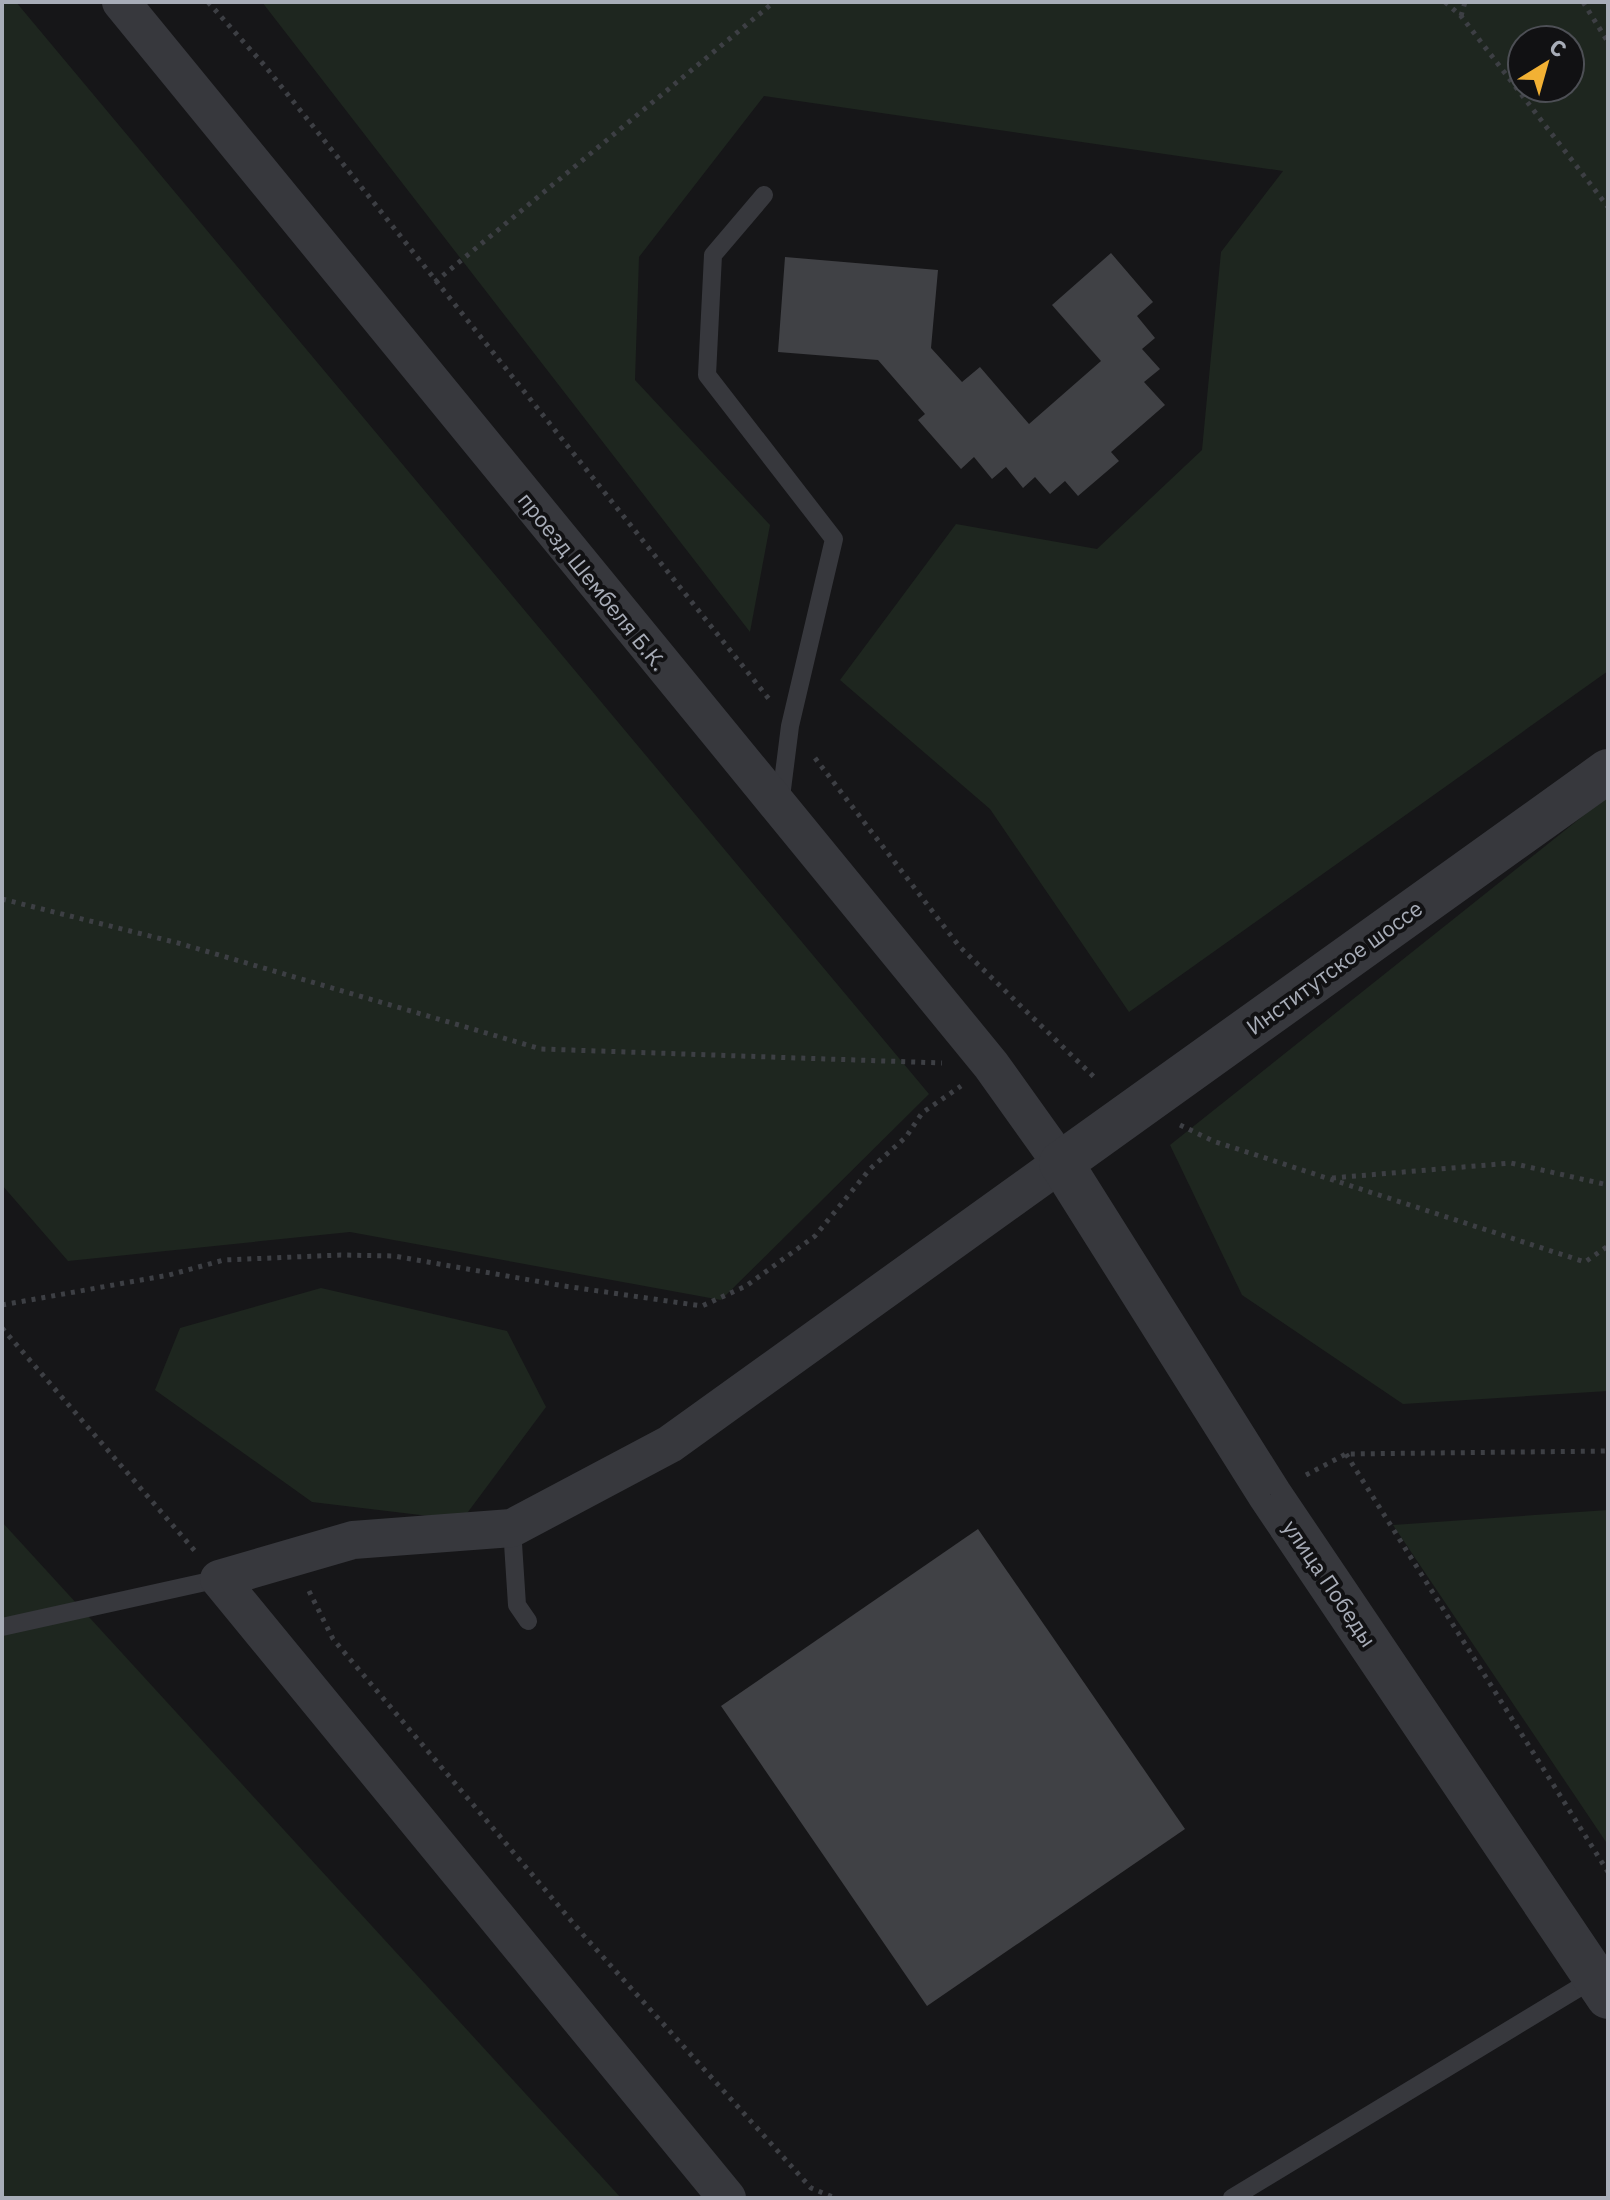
<svg xmlns="http://www.w3.org/2000/svg" width="1610" height="2200" font-family="'IBM Plex Sans',sans-serif">
  <style>
    .green { fill: #1e261f; fill-rule: evenodd }
    .building { fill: #404145 }
    .lines { fill: none; stroke-linecap: round; stroke-linejoin: round }
    .path { stroke: #3d3f44; stroke-width: 5; stroke-dasharray: 4 6; stroke-linecap: butt }
    .service { stroke: #37383d; stroke-width: 18 }
    .minor { stroke: #37383d; stroke-width: 38 }
    .tertiary { stroke: #37383d; stroke-width: 44 }
    .labels { text-anchor: middle; dominant-baseline: central; stroke-width: 8; stroke-linejoin: round; paint-order: stroke }
    .street-label { font-size: 22px; fill: #a8adb8; stroke: #111113 }
  </style>
  <rect width="100%" height="100%" fill="#161618"/>
  <g class="green">
    <path d="M2 2H16L929 1094 721 1300 350 1232 68 1261 2 1185Z"/>
    <path d="M262 2H1608V671L1129 1012 990 809 840 680 956 524 1097 549 1202 450 1221 252 1283 171 764 96 639 257 635 380 770 525 750 632ZM1522 40H1570V88H1522Z"/>
    <path d="M1608 796V1391L1403 1404 1242 1295 1170 1145Z"/>
    <path d="M321 1288 507 1331 546 1407 462 1520 312 1502 155 1390 180 1328Z"/>
    <path d="M1608 1510V1845L1393 1525Z"/>
    <path d="M2 1522 621 2198H2Z"/>
  </g>
  <g class="building">
    <path d="M1111 253 1153 302 1137 316 1155 338 1142 349 1160 369 1144 382 1165 405 1111 452 1119 461 1078 496 1065 481 1050 494 1035 477 1023 488 1006 467 992 479 974 457 961 469 918 420 925 414 878 360 778 352 785 257 938 270 931 348 962 382 980 367 1029 424 1101 361 1052 305Z"/>
    <path d="M978 1529 1185 1829 927 2006 721 1706Z"/>
  </g>
  <g class="lines">
    <g class="path">
      <path d="M208 2 265 66 769 699"/>
      <path d="M1445 2 1461 16 1608 207"/>
      <path d="M1583 2 1608 42"/>
      <path d="M1461 16 1465 2"/>
      <path d="M435 282 774 2"/>
      <path d="M815 758 959 946 1094 1077"/>
      <path d="M2 899 178 943 541 1049 942 1063"/>
      <path d="M1180 1125 1213 1141 1585 1262 1608 1246"/>
      <path d="M1332 1178 1511 1163 1608 1185"/>
      <path d="M2 1305 169 1275 224 1260 341 1255 394 1256 564 1286 702 1306 746 1286 815 1236 870 1169 906 1137 922 1113 961 1086"/>
      <path d="M2 1328 195 1551"/>
      <path d="M1346 1454 1608 1872"/>
      <path d="M1306 1475 1346 1454 1608 1451"/>
      <path d="M309 1591 333 1639 585 1937 811 2188 835 2198"/>
    </g>
    <g class="service">
      <path d="M764 195 713 255 707 375 834 539 790 726 780 805"/>
      <path d="M512 1528 517 1605 528 1621"/>
      <path d="M2 1627 219 1579"/>
      <path d="M1232 2198 1595 1978"/>
    </g>
    <path class="minor" d="M121 2 991 1065 1061 1163 670 1444 512 1528 353 1540 219 1579 727 2198"/>
    <path class="tertiary" d="M1608 771 1061 1163 1270 1495 1608 1997"/>
  </g>
  <g class="labels">
    <g class="street-label">
      <text transform="translate(593 581) rotate(51)">проезд Шембеля Б.К.</text>
      <text transform="translate(1334 967) rotate(-36)">Институтское шоссе</text>
      <text transform="translate(1330 1583) rotate(56)">улица Победы</text>
    </g>
  </g>
  <rect width="1610" height="2200" fill="none" stroke="#a8adb8" stroke-width="8"/>
  <g transform="translate(1546 64) rotate(37)"><circle r="38" fill="#111113" stroke="#4d4f55" stroke-width="2"/>
  <path d="M0-6L14 30L0 20L-14 30Z" fill="#f2b134"/>
  <text y="-12" font-size="22" font-weight="bold" text-anchor="middle" fill="#a8adb8">С</text>
  </g>
</svg>
